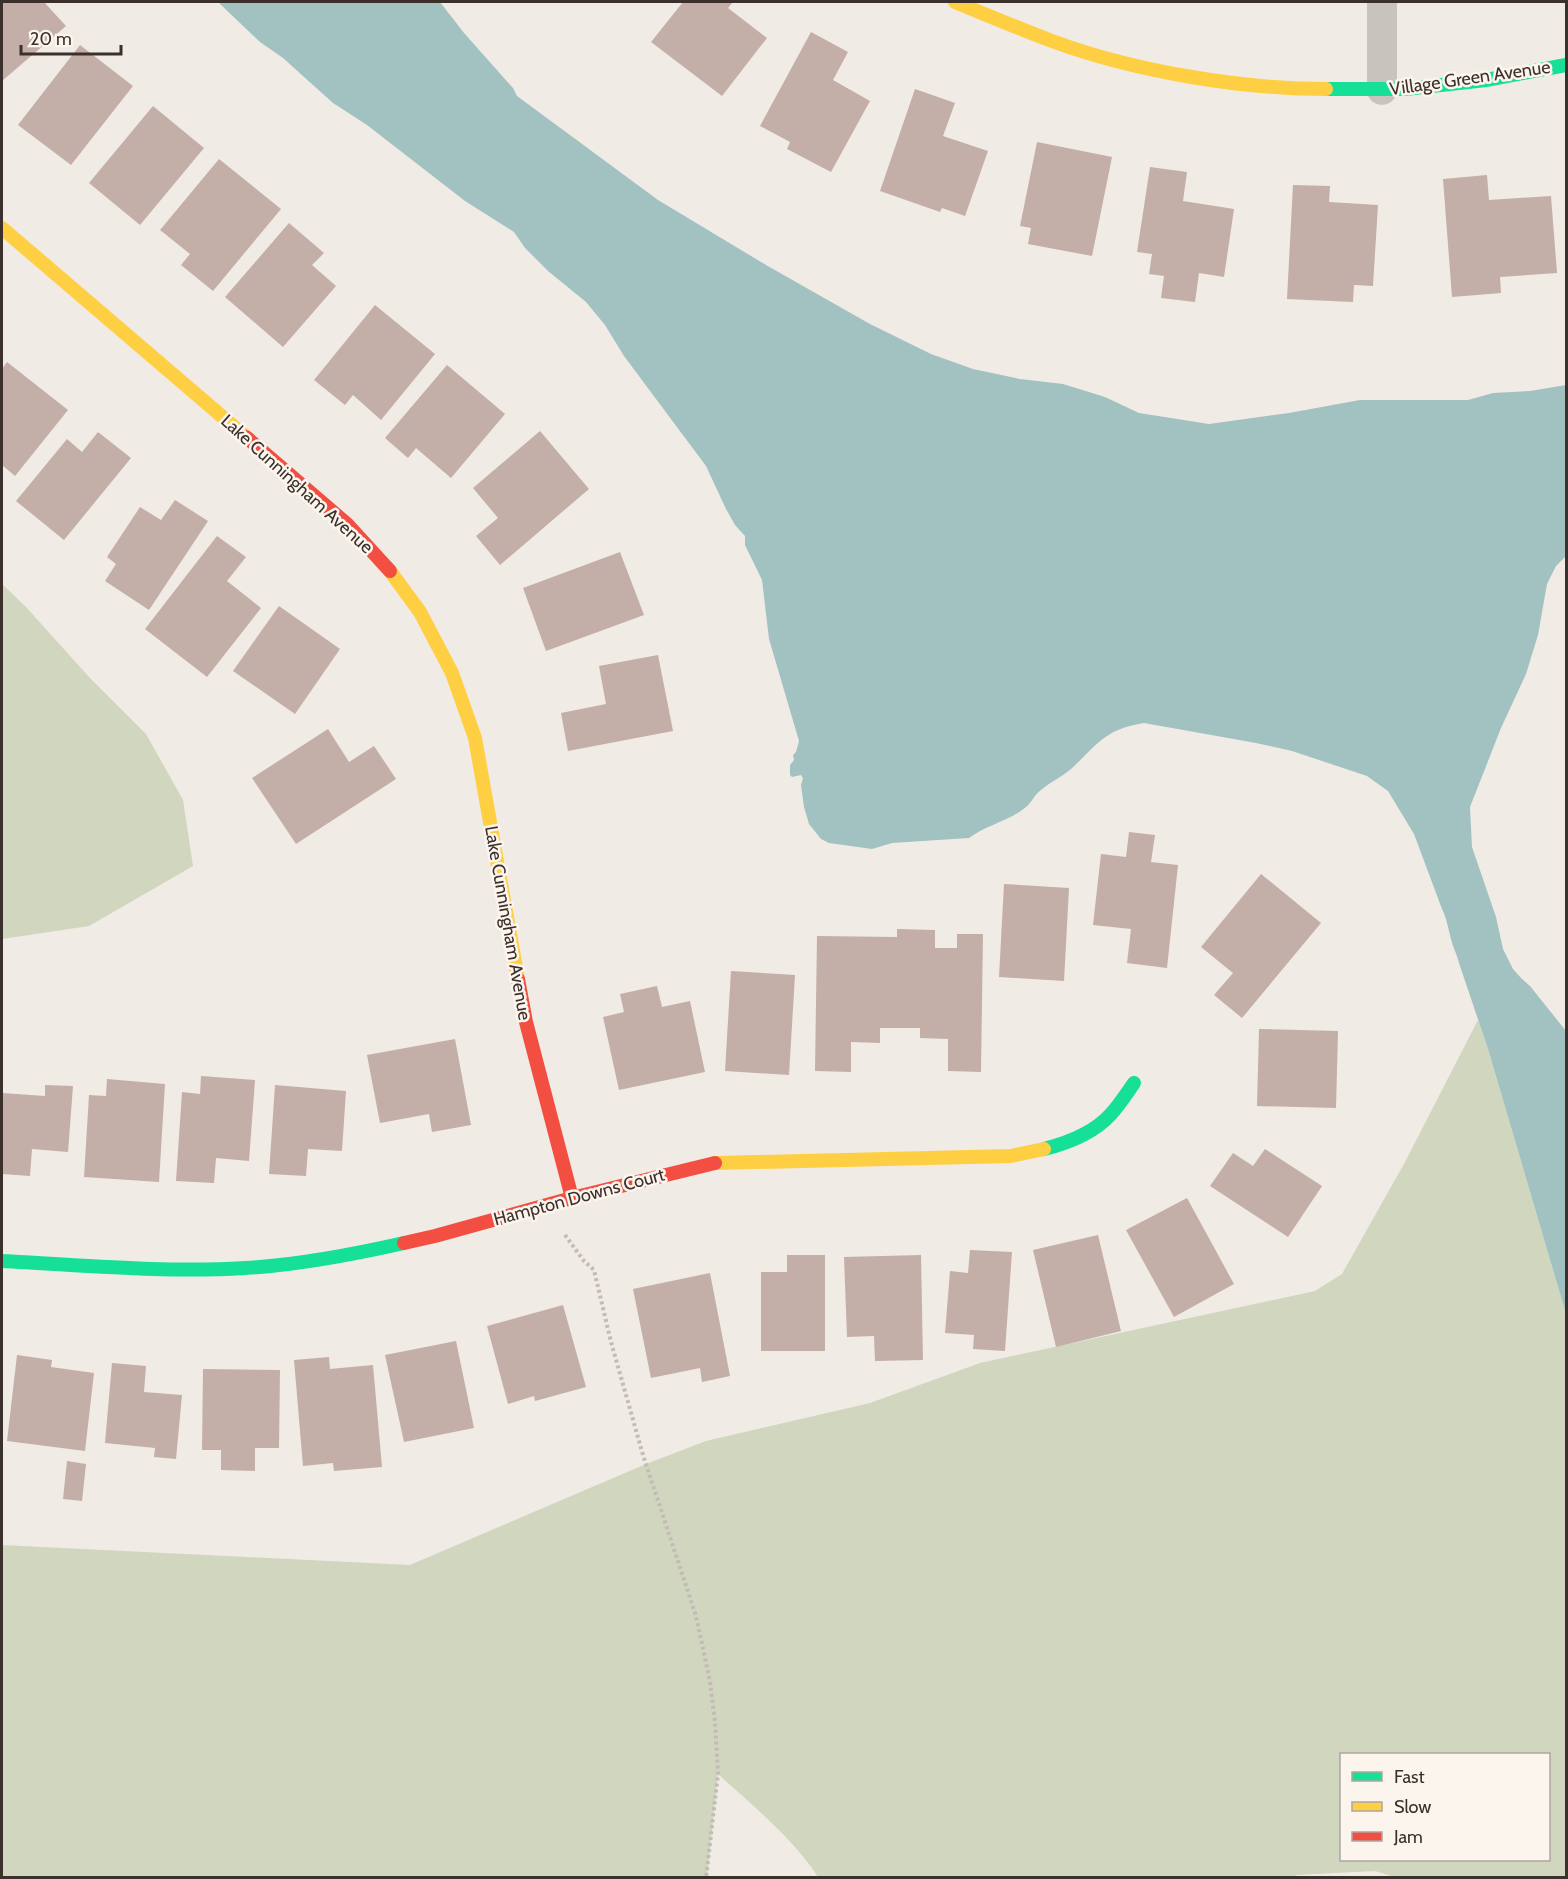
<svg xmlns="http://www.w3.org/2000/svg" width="1568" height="1879" font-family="Cabin,sans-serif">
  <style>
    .green { fill: #d1d6bf; fill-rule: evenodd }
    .water { fill: #a1c2c1 }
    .building { fill: #c3afa7 }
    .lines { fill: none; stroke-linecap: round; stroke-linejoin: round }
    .path { stroke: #c2bbb6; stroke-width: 4; stroke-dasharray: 3 3; stroke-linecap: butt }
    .street { stroke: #c9c3be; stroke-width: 30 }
    .fast { stroke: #16e098; stroke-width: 14 }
    .slow { stroke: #ffcf43; stroke-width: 14 }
    .jam { stroke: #f24e42; stroke-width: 14 }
    .labels { text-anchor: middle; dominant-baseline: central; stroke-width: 5; stroke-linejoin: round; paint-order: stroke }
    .street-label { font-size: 18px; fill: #3b302b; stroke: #fbf5ee }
  </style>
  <rect width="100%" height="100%" fill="#f0ebe5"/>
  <g class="green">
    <path d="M2 584 26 607 89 677 146 734 183 800 193 866 89 926 2 939Z"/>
    <path d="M1478 1020 1488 1049 1566 1314V1877L1398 1878 1375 1871 1297 1875 1290 1878 818 1877C793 1838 753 1806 718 1774L707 1877H2V1545L410 1565 646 1464 706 1441 870 1403 980 1363 1315 1291 1342 1274 1405 1162ZM1342 1754H1548V1860H1342Z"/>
  </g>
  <path class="water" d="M218 2H440L464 33 513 88 517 96 658 200 766 265 870 324 931 354 973 369 1020 379 1063 384 1105 397 1139 413 1209 424 1289 413 1360 400H1468L1493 393 1530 391 1566 385V556L1556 566 1547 584 1538 635 1526 674 1501 728 1470 807 1472 847 1496 917 1503 949 1513 969 1521 978 1530 986 1566 1031V1314L1488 1049 1459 963C1457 954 1453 948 1451 939 1448 928 1447 919 1442 909L1414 834 1388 791 1367 776 1292 751 1256 743 1144 723C1105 729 1098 744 1071 769 1062 777 1050 782 1041 790 1035 794 1032 802 1026 807 1009 821 986 825 969 838L892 843 872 849 829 843 821 839 809 824 804 807 801 785 803 778 801 775 792 777 790 775V765L794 760 793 755 796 752 799 741 769 639 762 580 745 545V536L735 525 726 509 706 466 624 356 605 325 586 302 548 271 525 248 514 232 465 201 367 125 333 103 283 58 260 42Z"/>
  <g class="building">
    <path d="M2 2H44L66 26 2 81Z"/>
    <path d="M683 2H733L728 8 767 38 722 96 651 42Z"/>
    <path d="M811 32 848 52 833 80 870 101 831 172 787 149 790 142 760 126Z"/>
    <path d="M80 45 133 86 71 165 18 125Z"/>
    <path d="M915 89 955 103 943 136 988 151 965 216 942 208 940 212 880 191Z"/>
    <path d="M153 106 204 148 140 225 89 183Z"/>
    <path d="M1037 142 1112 157 1092 256 1028 244 1031 228 1020 226Z"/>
    <path d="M219 159 281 209 213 291 181 265 190 254 160 230Z"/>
    <path d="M1150 167 1187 172 1183 201 1234 209 1224 277 1199 273 1195 302 1161 298 1164 276 1149 274 1152 254 1137 252Z"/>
    <path d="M1487 175 1489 200 1551 196 1557 273 1500 277 1501 293 1452 297 1443 179Z"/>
    <path d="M1293 185 1330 186 1329 202 1378 205 1373 286 1354 285 1353 302 1287 299Z"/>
    <path d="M289 223 324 253 312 265 336 286 283 347 225 297Z"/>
    <path d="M375 305 435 354 381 420 353 395 345 405 314 380Z"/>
    <path d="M7 362 68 410 15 476 2 465V369Z"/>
    <path d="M447 365 505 414 451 478 416 448 408 458 385 438Z"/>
    <path d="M540 431 589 489 500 565 476 536 498 518 473 488Z"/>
    <path d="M98 432 131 458 64 540 16 501 67 439 82 452Z"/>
    <path d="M175 500 208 521 149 610 105 581 116 564 107 557 140 507 161 520Z"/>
    <path d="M217 536 246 557 227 581 261 608 207 677 145 629Z"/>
    <path d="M620 552 644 615 546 651 523 588Z"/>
    <path d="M279 606 340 649 295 714 233 671Z"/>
    <path d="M658 655 673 731 568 751 561 713 606 704 599 666Z"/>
    <path d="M328 729 349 762 374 746 396 779 296 844 252 778Z"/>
    <path d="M1129 832 1155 835 1151 862 1178 865 1167 968 1127 963 1131 929 1093 925 1101 854 1126 857Z"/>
    <path d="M1261 874 1321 923 1242 1018 1214 995 1233 973 1201 947Z"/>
    <path d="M1004 884 1069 888 1064 981 999 977Z"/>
    <path d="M897 929 935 930V948H957V934H983L981 1072 948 1071V1039L920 1038V1028H880V1043L851 1042V1072L815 1071 817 936 897 937Z"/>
    <path d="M731 971 795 975 789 1075 725 1071Z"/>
    <path d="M657 986 662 1007 690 1001 705 1072 619 1090 603 1017 624 1012 620 994Z"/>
    <path d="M1259 1029 1338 1031 1336 1108 1257 1106Z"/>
    <path d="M455 1039 471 1125 432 1132 429 1114 380 1123 367 1055Z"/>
    <path d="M201 1076 255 1080 249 1161 216 1158 214 1183 176 1181 182 1092 200 1094Z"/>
    <path d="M107 1079 165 1084 159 1182 84 1177 89 1095 106 1096Z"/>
    <path d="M45 1085 73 1086 68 1152 32 1149 30 1176 2 1174V1093L45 1096Z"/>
    <path d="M275 1085 346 1091 342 1151 308 1149 306 1176 269 1174Z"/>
    <path d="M1265 1149 1322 1186 1288 1237 1210 1186 1233 1153 1253 1166Z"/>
    <path d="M1187 1198 1234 1284 1174 1317 1126 1230Z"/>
    <path d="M1098 1235 1121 1331 1056 1347 1033 1250Z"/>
    <path d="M970 1250 1012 1252 1005 1351 973 1349 974 1335 945 1333 950 1271 968 1273Z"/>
    <path d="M787 1255H825V1351H761V1272H787Z"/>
    <path d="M921 1255 923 1360 875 1361 874 1336 847 1337 844 1257Z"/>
    <path d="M710 1273 730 1376 702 1382 700 1368 651 1378 633 1289Z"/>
    <path d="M563 1305 586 1387 535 1401 534 1396 508 1404 487 1326Z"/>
    <path d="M456 1341 474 1428 404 1442 385 1355Z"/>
    <path d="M17 1355 52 1360 51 1367 94 1373 85 1451 7 1441Z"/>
    <path d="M329 1357 330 1369 373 1365 382 1467 334 1471 333 1463 303 1466 294 1360Z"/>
    <path d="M112 1363 146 1366 144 1392 182 1395 176 1459 154 1457 155 1448 105 1443Z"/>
    <path d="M203 1369 280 1370 279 1448H255V1471L221 1470V1450H202Z"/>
    <path d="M67 1461 86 1464 82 1501 63 1499Z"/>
  </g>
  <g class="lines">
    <path class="path" d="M565 1235 584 1261 594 1270 611 1342 643 1455 696 1616 710 1681 715 1722 718 1774 706 1878"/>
    <path class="street" d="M1382 90V2"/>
    <g class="fast">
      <path d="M1326 89H1405L1486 80 1566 65"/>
      <path d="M1044 1149C1068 1143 1094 1133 1111 1114 1120 1104 1127 1093 1134 1083"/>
      <path d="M2 1261C83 1265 164 1273 245 1268 299 1265 351 1255 404 1243"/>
    </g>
    <g class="slow">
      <path d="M955 2C987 15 1020 29 1052 41 1133 71 1240 89 1326 89"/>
      <path d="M2 228 246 437"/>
      <path d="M390 571 420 612 452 673 475 738 518 979"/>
      <path d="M715 1163 1011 1156 1044 1149"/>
    </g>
    <g class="jam">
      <path d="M246 437 347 524 390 571"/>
      <path d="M518 979 526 1022 572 1198"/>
      <path d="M404 1243 435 1236 572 1198 715 1163"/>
    </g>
  </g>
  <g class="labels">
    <g class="street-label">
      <text transform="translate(1470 78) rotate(-8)">Village Green Avenue</text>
      <text transform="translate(297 484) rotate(42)">Lake Cunningham Avenue</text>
      <text transform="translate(508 923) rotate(80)">Lake Cunningham Avenue</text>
      <text transform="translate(579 1197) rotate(-15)">Hampton Downs Court</text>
    </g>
  </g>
  <rect width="1568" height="1879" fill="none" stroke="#3b302b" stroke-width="6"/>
  <rect x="1340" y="1753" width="210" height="108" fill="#fbf5ee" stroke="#aea6a0" stroke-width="1.5"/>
  <rect x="1352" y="1772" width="30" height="9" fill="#16e098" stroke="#aea6a0" stroke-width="1.5"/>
  <text x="1394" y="1783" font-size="18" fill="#3b302b">Fast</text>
  <rect x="1352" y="1802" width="30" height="9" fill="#ffcf43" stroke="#aea6a0" stroke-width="1.5"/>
  <text x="1394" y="1813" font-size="18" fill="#3b302b">Slow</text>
  <rect x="1352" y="1832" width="30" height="9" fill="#f24e42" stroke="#aea6a0" stroke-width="1.5"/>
  <text x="1394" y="1843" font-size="18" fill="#3b302b">Jam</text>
  <path d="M21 45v9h100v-9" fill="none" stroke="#3b302b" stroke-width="3"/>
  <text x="30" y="45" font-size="18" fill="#3b302b" stroke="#fbf5ee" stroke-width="4.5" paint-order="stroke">20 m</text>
</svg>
